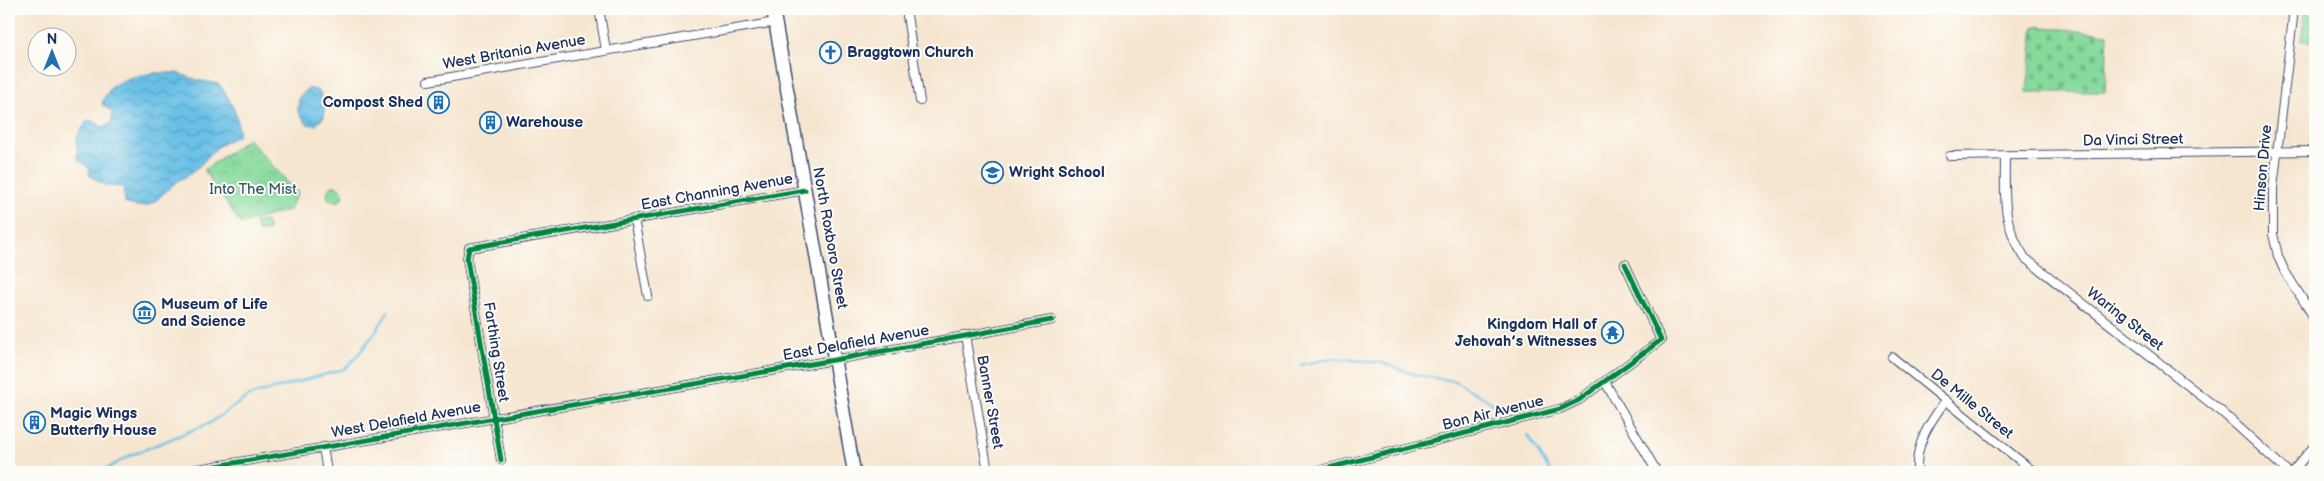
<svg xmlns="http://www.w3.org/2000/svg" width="2324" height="481" font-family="'Balsamiq Sans',sans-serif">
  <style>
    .cemetery { fill: url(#cemetery-stones); stroke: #50847d }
    .park { fill: url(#park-crowns); stroke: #50847d }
    .water { fill: url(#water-waves); stroke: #4278a2 }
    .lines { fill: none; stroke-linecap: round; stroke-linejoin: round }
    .stream { stroke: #69c0e6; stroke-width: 2.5 }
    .minor-casing { stroke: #3c4a6f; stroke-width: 10 }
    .primary-casing { stroke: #3c4a6f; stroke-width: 15 }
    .minor { stroke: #fff; stroke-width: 8 }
    .primary { stroke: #fff; stroke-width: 12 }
    .cycleway-casing { stroke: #fdfcf7; stroke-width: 8 }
    .cycleway { stroke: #00873e; stroke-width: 5 }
    .labels { text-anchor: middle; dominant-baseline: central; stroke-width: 4; stroke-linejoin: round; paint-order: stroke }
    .street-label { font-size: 15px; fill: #1b2f5e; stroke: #fdfcf7 }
    .poi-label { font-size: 15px; font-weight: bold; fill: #1b2f5e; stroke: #fdfcf7; text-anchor: start }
    .park-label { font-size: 15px; fill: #365a6e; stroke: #fdfcf7 }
  </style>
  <defs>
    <pattern id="cemetery-stones" width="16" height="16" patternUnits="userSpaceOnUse" patternTransform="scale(1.25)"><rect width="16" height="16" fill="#86da9c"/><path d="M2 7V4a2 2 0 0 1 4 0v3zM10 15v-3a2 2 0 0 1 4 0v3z" fill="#73bb89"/></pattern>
    <pattern id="park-crowns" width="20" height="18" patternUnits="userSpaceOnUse" patternTransform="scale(1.25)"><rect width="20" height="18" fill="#86da9c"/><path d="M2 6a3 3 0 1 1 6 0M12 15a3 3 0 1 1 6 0" fill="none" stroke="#73bb89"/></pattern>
    <pattern id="water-waves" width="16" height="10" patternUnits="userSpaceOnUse" patternTransform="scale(1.25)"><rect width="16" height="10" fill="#69c0e6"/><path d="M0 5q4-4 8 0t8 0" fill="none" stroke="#569cbe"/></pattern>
  </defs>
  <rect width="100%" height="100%" fill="#fdfcf7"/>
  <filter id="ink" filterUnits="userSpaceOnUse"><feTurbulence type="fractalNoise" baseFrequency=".02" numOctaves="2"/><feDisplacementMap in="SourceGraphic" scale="10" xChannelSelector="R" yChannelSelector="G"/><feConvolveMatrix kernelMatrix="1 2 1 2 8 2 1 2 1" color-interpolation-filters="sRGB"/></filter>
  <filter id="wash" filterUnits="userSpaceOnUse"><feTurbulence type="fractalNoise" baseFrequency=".0096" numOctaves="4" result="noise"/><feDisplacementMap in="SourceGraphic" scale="20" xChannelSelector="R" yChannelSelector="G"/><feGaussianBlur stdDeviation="1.12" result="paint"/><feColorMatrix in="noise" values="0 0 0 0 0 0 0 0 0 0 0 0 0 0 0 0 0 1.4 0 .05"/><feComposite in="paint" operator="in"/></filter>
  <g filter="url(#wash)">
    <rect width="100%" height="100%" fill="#f6e6d0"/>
    <path class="cemetery" d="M2034 26 2108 34 2105 92H2027Z"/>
    <g class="park">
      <path d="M2305 9H2315V43L2301 41Z"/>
      <path d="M248 139 298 193 289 210 241 224 204 170Z"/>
      <circle cx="335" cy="194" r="8"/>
      <path d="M266 221 269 230 258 232 255 223Z"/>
    </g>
    <g class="water">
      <path d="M155 73H177L201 81 219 84C230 100 240 115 238 136 211 146 210 159 190 174 185 178 178 179 174 184 156 199 151 213 125 203L123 187 106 186 89 175 90 169 77 158V137L87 121H93L103 127 111 123 112 112 102 104C109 79 134 76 155 73Z"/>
      <path d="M309 88 319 91 326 103 324 117 316 125 307 124 298 112 299 97Z"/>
    </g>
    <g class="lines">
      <g class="stream">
        <path d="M1301 365 1331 358 1383 363 1416 375 1455 381 1486 399 1507 413"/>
        <path d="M1527 435 1551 472"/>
        <path d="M101 472 129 456 210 423 249 396 344 369C354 362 383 323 388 311"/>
      </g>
    </g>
  </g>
  <g filter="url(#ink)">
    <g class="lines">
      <defs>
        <g id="minor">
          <path d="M599 9 606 50"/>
          <path d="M906 9 920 101"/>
          <path d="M2294 9 2273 188V234L2278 256 2284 270 2315 319"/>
          <path d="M428 81 776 22"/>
          <path d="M1950 156 2315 151"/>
          <path d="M2005 156C2005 197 2001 222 2025 258L2222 412 2288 472"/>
          <path d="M634 219 648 296"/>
          <path d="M965 335 988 472"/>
          <path d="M1892 357 2034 472"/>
          <path d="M1605 382 1657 472"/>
          <path d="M323 447 327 472"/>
          <path d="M501 460 467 259 469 248 805 190"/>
          <path d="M181 472 834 360 1052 320"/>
          <path d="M1313 472 1560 409 1579 400 1661 340 1625 264"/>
          <path d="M1917 472C1915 443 1930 422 1946 400"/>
          <path d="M2292 472 2315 445"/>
        </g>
        <path id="primary" d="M773 9 854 472"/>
      </defs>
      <use href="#minor" class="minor-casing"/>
      <use href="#primary" class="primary-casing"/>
      <use href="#minor" class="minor"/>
      <use href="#primary" class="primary"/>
      <defs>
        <g id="cycleway">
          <path d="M501 460 467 259 469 248 805 190"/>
          <path d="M181 472 834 360 1052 320"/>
          <path d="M1313 472 1560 409 1579 400 1661 340 1625 264"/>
        </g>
      </defs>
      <use href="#cycleway" class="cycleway-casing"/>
      <use href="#cycleway" class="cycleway"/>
    </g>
  </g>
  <defs>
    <symbol id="church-ring" viewBox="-11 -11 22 22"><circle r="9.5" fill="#fdfcf7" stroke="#1f6fb2" stroke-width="1.5"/><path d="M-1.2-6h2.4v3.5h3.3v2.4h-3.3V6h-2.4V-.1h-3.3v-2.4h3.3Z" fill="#1f6fb2"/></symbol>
    <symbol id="building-ring" viewBox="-11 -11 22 22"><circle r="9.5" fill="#fdfcf7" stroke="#1f6fb2" stroke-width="1.5"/><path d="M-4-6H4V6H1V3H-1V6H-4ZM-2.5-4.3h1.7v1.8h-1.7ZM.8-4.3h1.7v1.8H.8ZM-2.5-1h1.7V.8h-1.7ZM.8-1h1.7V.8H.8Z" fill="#1f6fb2"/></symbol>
    <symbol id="school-ring" viewBox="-11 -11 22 22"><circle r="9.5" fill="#fdfcf7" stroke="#1f6fb2" stroke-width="1.5"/><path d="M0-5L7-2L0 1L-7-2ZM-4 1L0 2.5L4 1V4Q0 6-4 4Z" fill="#1f6fb2"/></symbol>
    <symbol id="museum-ring" viewBox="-11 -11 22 22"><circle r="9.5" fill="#fdfcf7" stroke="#1f6fb2" stroke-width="1.5"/><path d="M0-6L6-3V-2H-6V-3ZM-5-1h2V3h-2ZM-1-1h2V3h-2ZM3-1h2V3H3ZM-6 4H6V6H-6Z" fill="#1f6fb2"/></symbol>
    <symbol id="temple-ring" viewBox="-11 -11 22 22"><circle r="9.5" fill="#fdfcf7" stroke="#1f6fb2" stroke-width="1.5"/><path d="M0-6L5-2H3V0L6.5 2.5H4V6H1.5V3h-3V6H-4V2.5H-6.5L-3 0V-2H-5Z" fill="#1f6fb2"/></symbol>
  </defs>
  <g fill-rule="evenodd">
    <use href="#church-ring" x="818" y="40" width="25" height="25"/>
    <use href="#building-ring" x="426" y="90" width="25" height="25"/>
    <use href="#building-ring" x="478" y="110" width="25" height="25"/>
    <use href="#school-ring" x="980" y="160" width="25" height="25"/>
    <use href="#museum-ring" x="132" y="300" width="25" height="25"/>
    <use href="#temple-ring" x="1600" y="320" width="25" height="25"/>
    <use href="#building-ring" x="22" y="410" width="25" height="25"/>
  </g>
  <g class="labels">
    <g class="street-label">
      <text transform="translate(514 52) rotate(-10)">West Britania Avenue</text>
      <text transform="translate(2133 140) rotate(-1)">Da Vinci Street</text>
      <text transform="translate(2263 168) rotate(-85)">Hinson Drive</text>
      <text transform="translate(717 192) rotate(-10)">East Channing Avenue</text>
      <text transform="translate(830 238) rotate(80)">North Roxboro Street</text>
      <text transform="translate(2125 319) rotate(38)">Waring Street</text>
      <text transform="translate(856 343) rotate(-10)">East Delafield Avenue</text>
      <text transform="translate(496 352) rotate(81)">Farthing Street</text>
      <text transform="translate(990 402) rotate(80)">Banner Street</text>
      <text transform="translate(1972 404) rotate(39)">De Mille Street</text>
      <text transform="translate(1493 413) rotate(-14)">Bon Air Avenue</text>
      <text transform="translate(406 420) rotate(-10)">West Delafield Avenue</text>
    </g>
    <g class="poi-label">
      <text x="847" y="52">Braggtown Church</text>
      <text x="423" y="102" text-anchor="end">Compost Shed</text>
      <text x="506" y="122">Warehouse</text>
      <text x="1009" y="172">Wright School</text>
      <text x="161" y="304">Museum of Life<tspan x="161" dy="17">and Science</tspan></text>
      <text x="1597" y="324" text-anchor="end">Kingdom Hall of<tspan x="1597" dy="17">Jehovah’s Witnesses</tspan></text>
      <text x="50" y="413">Magic Wings<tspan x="50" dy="17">Butterfly House</tspan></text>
    </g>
    <g class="park-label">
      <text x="253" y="189">Into The Mist</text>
    </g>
  </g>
  <rect width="2324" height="481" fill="none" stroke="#fdfcf7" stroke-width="30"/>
  <g transform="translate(52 52)"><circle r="24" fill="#fdfcf7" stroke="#a3aaba"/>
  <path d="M0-4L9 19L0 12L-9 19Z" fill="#1f6fb2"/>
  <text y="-8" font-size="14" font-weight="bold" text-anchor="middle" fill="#1b2f5e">N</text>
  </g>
</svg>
